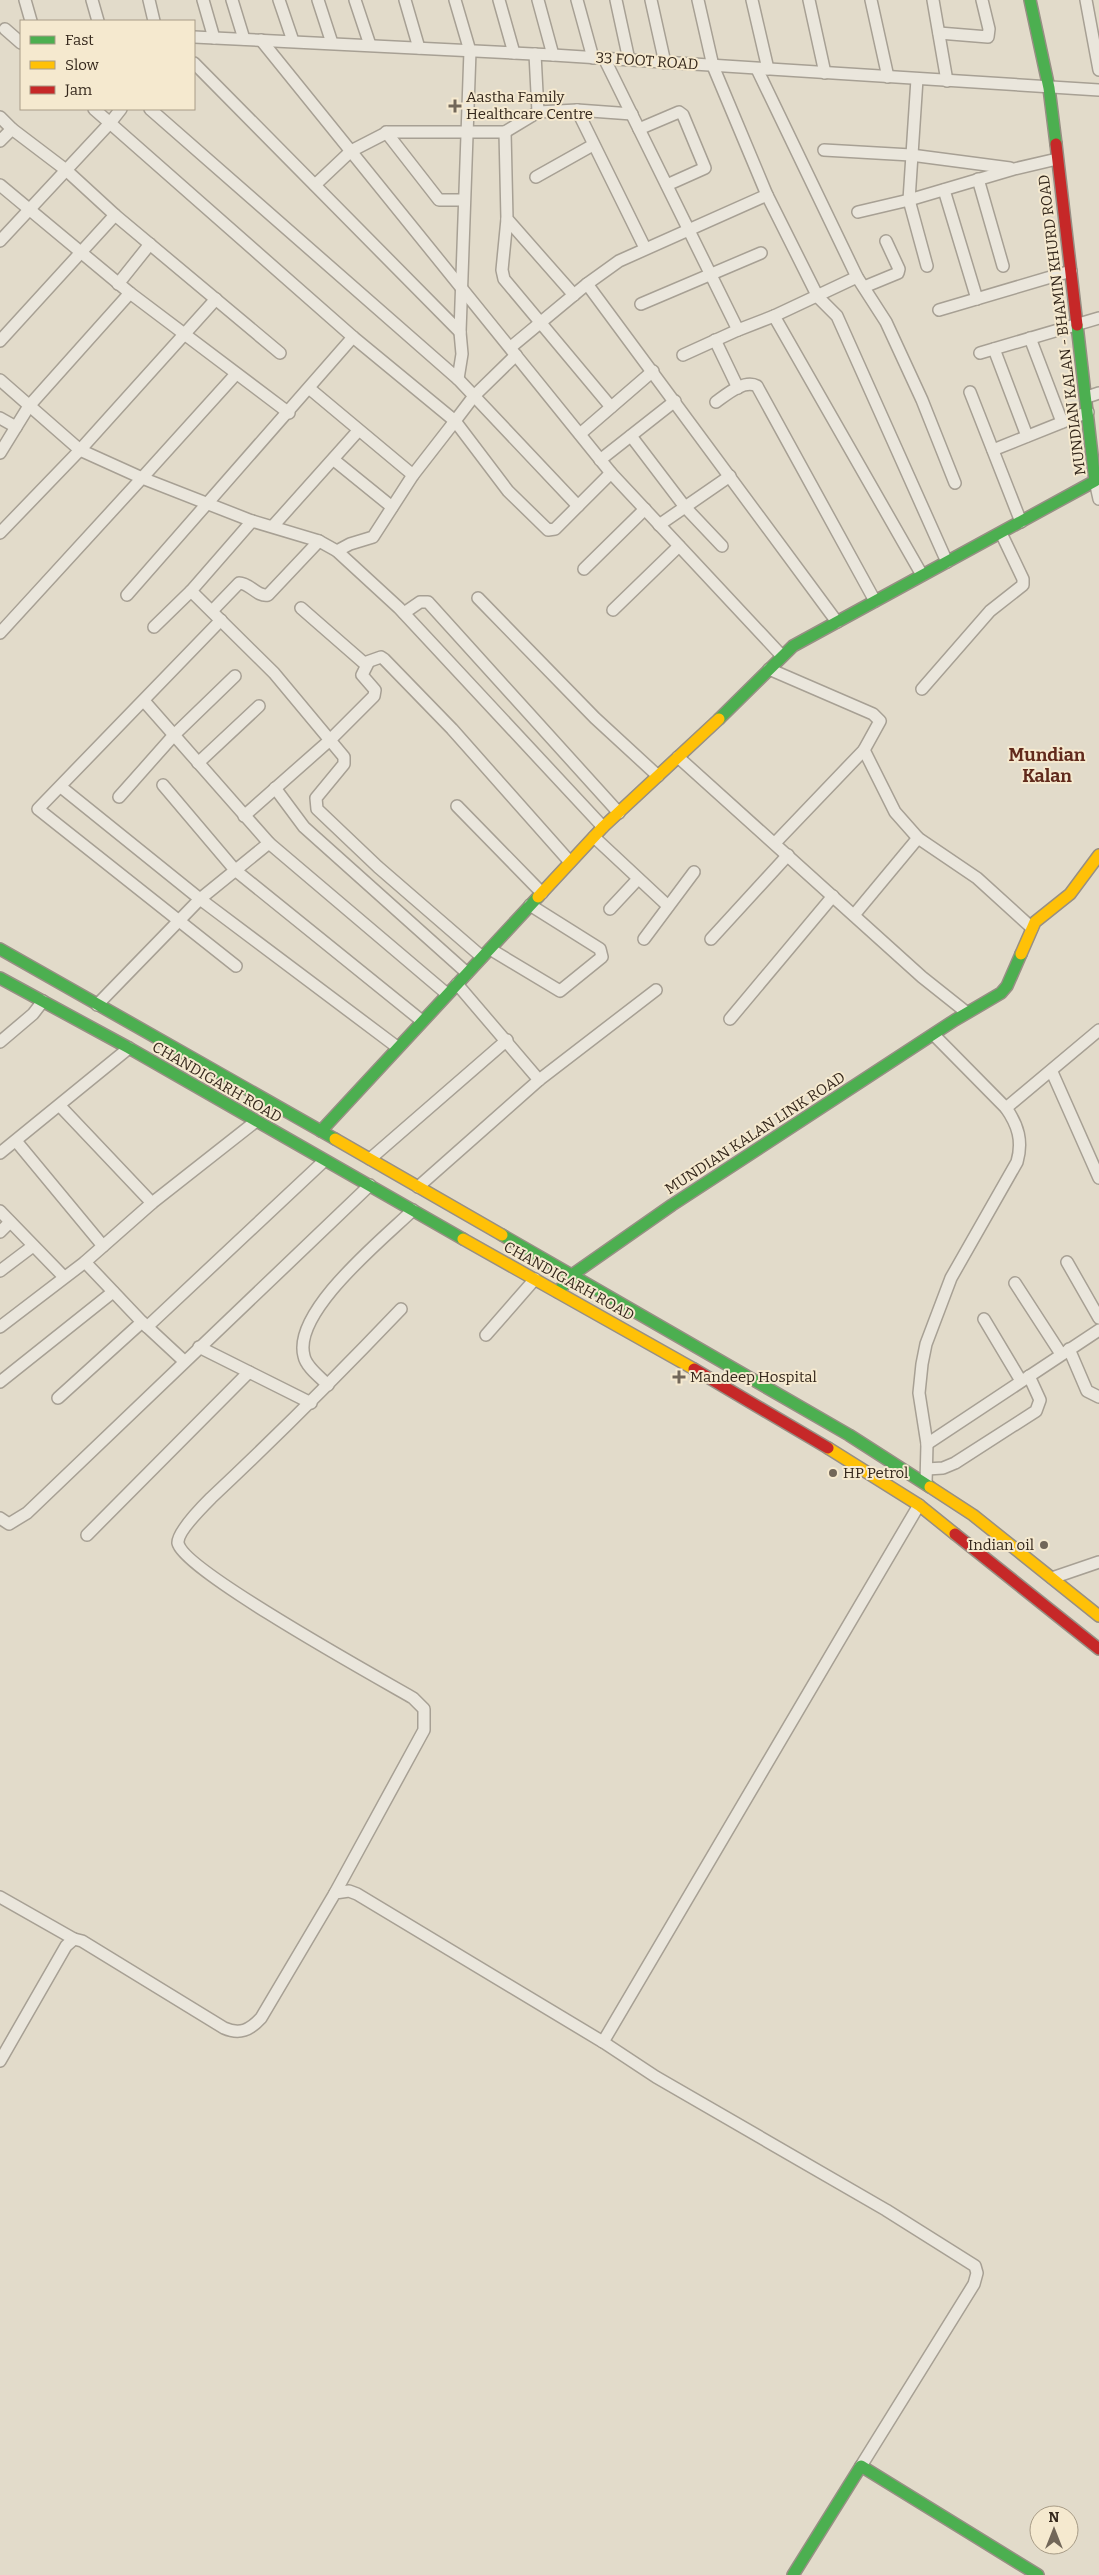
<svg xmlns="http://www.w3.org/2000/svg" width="1099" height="2575" font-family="Bitter,serif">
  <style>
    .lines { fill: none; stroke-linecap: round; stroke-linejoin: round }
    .street-casing { stroke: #a7a094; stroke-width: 14 }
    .fast-casing { stroke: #978f84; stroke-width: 14 }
    .slow-casing { stroke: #978f84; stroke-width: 14 }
    .jam-casing { stroke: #978f84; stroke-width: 14 }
    .street { stroke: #eae6dc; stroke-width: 11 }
    .fast { stroke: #4caf50; stroke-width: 11 }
    .slow { stroke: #ffc107; stroke-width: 11 }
    .jam { stroke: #c62828; stroke-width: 11 }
    .poi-dot { fill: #726759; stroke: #f5e9cf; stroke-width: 2 }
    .labels { text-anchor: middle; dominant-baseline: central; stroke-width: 4; stroke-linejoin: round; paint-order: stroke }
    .street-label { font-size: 15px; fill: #35281c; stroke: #f5e9cf }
    .poi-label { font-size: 15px; fill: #35281c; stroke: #f5e9cf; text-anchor: start }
    .quarter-label { font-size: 18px; font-weight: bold; fill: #612a1c; stroke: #f5e9cf }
  </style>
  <rect width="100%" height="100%" fill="#e2dbca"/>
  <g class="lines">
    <defs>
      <g id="street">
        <path d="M25 0 31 21"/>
        <path d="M92 0 98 21"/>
        <path d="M149 0 154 21"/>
        <path d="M203 0 214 38"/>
        <path d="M232 0 244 39"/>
        <path d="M279 0 293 41"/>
        <path d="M318 0 332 43"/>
        <path d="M355 0 370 45"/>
        <path d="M405 0 419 48"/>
        <path d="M499 0 514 53"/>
        <path d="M538 0 553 55"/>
        <path d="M577 0 593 58"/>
        <path d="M616 0 629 60"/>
        <path d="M651 0 665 63"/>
        <path d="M698 0 713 66 767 195 818 297 837 316 947 562"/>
        <path d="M752 0 768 69"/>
        <path d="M809 0 825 73"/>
        <path d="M871 0 888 77"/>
        <path d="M933 0 947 81"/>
        <path d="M1086 0 1099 70"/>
        <path d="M5 29 21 43"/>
        <path d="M939 33 988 37 989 29 982 0"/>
        <path d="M194 37 553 55 1099 90"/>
        <path d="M261 40 611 473 782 656"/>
        <path d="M535 54 538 112"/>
        <path d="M604 58 738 330 774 316 922 575"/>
        <path d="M194 63 460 332 470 51 455 0"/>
        <path d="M757 69 857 277 886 322 922 400 955 483"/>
        <path d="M917 79 909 200 1014 169 1057 159"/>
        <path d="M94 109 353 337 455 421 474 396 516 355"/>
        <path d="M150 109 458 379 462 354 460 332"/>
        <path d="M577 110 645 248"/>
        <path d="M0 117 12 129"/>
        <path d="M639 129 679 112 683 115 705 168 667 185"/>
        <path d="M386 132 439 200H464"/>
        <path d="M505 132 538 112 577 110 632 114"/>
        <path d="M0 141 12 129 66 170 115 215 280 353"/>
        <path d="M824 150 911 155 1010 168"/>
        <path d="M536 177 593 145"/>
        <path d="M978 179 1003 266"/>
        <path d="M0 185 130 293 29 406 16 427"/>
        <path d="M315 185 351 151 388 132H505L507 219 574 295"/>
        <path d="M944 190 977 299"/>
        <path d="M858 212 909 200 927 266"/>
        <path d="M507 219 502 270 504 279 611 407"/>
        <path d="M0 241 110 123 121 109"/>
        <path d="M118 284 150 244"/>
        <path d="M587 284 619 261 767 195"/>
        <path d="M864 287 898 273 899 269 886 241"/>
        <path d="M130 293 289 413"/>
        <path d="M641 304 761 253"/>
        <path d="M939 310 1071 271"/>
        <path d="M774 316 857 277"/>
        <path d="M1030 338 1062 422"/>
        <path d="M715 340 738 388"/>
        <path d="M0 341 115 215"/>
        <path d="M511 347 587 284 837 622"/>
        <path d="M994 349 1027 436"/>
        <path d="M980 353 1099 318"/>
        <path d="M683 355 738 330"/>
        <path d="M458 379 578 506"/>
        <path d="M0 380 80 450 142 478 236 374"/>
        <path d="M310 389 413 475"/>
        <path d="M970 392 1021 522"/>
        <path d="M1087 397 1099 393"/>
        <path d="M716 402C726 395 744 379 757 386L875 601"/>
        <path d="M0 418 16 427 0 453"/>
        <path d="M580 434 653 371"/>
        <path d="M631 436 685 507 722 546"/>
        <path d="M993 450 1088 412"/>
        <path d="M334 460 392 507"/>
        <path d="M600 460 675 401"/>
        <path d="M1095 481 1099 499"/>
        <path d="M252 521 191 591 274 673 344 757V764L316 798 317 809 378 867 482 957"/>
        <path d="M659 525 730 476"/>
        <path d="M273 526 358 431"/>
        <path d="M0 533 80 450 216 299"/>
        <path d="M337 551 350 544 373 537 413 475 455 421 508 491 548 530 555 529 611 473"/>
        <path d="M584 569 645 509"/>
        <path d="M127 595 353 337"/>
        <path d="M478 598 595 718 658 776"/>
        <path d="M301 608 364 663 381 657 384 659 452 729 570 862"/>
        <path d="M613 610 679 546"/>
        <path d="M212 611 239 583C250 583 257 597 268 595L319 541"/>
        <path d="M404 613 420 602H428L619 813"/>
        <path d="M221 620 38 809 236 966"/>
        <path d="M154 627 191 591"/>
        <path d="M0 633 142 478 252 521 319 541 337 551 399 608 603 827"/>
        <path d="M769 669 873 714 880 721 864 750 775 843"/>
        <path d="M922 689 990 611 1023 585V579L1001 533"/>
        <path d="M144 701 269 843 447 994"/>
        <path d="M864 750 895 812 918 838 977 878 1032 928"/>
        <path d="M678 757 922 977 966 1012"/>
        <path d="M198 763 259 706"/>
        <path d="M163 785 235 870 422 1021"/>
        <path d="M61 787 200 899 397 1047"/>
        <path d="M275 788 304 827 467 973"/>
        <path d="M119 797 174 735 235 676"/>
        <path d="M457 806 542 893"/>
        <path d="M244 816 330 740 374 696 375 690 362 675 368 663"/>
        <path d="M594 837 668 906"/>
        <path d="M610 909 638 879"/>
        <path d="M854 915 918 838"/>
        <path d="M644 939 694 872"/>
        <path d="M711 939 788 855"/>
        <path d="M490 949 560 991 602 957 600 949 530 905"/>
        <path d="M457 984 539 1080"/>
        <path d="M97 1005 200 899 269 843"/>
        <path d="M730 1019 833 896"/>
        <path d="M934 1035 1006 1108 1099 1030"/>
        <path d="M0 1042 33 1014 43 1001"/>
        <path d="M1052 1072 1099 1178"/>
        <path d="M60 1106 152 1203"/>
        <path d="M16 1141 103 1246"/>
        <path d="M0 1153 129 1048"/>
        <path d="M370 1159 507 1040"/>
        <path d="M418 1187 539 1080 656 990"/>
        <path d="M0 1211 64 1277"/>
        <path d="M0 1232 10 1222"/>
        <path d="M85 1262 142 1322 184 1361"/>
        <path d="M1067 1262 1099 1318"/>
        <path d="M0 1271 33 1246"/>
        <path d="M1015 1283 1061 1354"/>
        <path d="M984 1319 1021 1381"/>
        <path d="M0 1327 85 1262 152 1203 255 1122"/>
        <path d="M147 1327 324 1161"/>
        <path d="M486 1335 535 1279"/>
        <path d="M199 1347 311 1403"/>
        <path d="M1069 1349 1087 1391 1099 1397"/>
        <path d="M0 1382 113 1292"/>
        <path d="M328 1385C321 1378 306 1367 304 1356 292 1312 384 1238 413 1210"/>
        <path d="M58 1398 142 1322"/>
        <path d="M927 1444 1099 1330"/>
        <path d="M927 1469 943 1468 955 1463 1036 1411 1040 1400 1029 1376"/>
        <path d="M926 1483 927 1444 919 1393 922 1364 926 1344 951 1278 1017 1162C1023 1141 1018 1125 1006 1108"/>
        <path d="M0 1518 9 1524 27 1513 370 1185"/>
        <path d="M87 1535 249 1372"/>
        <path d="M1052 1578 1099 1562"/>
        <path d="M335 1893 424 1730V1709L413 1698C380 1679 183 1570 178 1543 177 1532 203 1506 211 1498 276 1437 339 1374 401 1309"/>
        <path d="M0 1897 74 1939"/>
        <path d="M603 2042 919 1505"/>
        <path d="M0 2061 66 1946 74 1939 82 1941 224 2028C240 2035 250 2030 261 2018L335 1893 349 1891 357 1894 603 2042 656 2077 886 2210 975 2266 977 2273 974 2284 861 2466"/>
      </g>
      <g id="fast">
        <path d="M1030 0 1049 88 1056 144"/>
        <path d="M719 719 793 646 1095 481 1077 325"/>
        <path d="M0 949 335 1139"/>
        <path d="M0 978 129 1048 463 1239"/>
        <path d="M321 1131 538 897"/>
        <path d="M502 1235 849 1435 930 1487"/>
        <path d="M558 1292 572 1275 672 1205 955 1020 1001 993 1007 986 1021 954"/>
        <path d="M793 2575 861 2466 1038 2575"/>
      </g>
      <g id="slow">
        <path d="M538 897 603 827 719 719"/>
        <path d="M1021 954 1035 922 1070 894 1099 855"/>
        <path d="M335 1139 502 1235"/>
        <path d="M463 1239 694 1369"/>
        <path d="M828 1448 919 1505 955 1534"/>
        <path d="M930 1487 973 1515 1099 1616"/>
      </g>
      <g id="jam">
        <path d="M1056 144 1077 325"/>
        <path d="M694 1369 828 1448"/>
        <path d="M955 1534 1099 1649"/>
      </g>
    </defs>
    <use href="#street" class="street-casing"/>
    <use href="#fast" class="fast-casing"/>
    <use href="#slow" class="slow-casing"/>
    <use href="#jam" class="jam-casing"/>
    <use href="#street" class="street"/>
    <use href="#fast" class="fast"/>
    <use href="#slow" class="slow"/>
    <use href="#jam" class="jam"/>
  </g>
  <g class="poi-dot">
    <path d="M452.5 98.5h5v5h5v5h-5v5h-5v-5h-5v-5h5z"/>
    <path d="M676.5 1369.5h5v5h5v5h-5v5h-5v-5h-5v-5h5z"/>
    <circle cx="833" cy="1473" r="5"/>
    <circle cx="1044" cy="1545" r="5"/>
  </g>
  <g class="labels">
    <g class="street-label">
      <text transform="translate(647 61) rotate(4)">33 FOOT ROAD</text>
      <text transform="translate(1062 325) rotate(-97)">MUNDIAN KALAN - BHAMIN KHURD ROAD</text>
      <text transform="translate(217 1082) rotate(30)">CHANDIGARH ROAD</text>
      <text transform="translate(755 1133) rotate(-33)">MUNDIAN KALAN LINK ROAD</text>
      <text transform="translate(569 1281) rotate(29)">CHANDIGARH ROAD</text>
    </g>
    <g class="poi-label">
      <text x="466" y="97">Aastha Family<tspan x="466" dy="17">Healthcare Centre</tspan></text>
      <text x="690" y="1377">Mandeep Hospital</text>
      <text x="843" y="1473">HP Petrol</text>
      <text x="1034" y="1545" text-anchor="end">Indian oil</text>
    </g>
    <g class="quarter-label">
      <text x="1047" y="755">Mundian<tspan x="1047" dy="21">Kalan</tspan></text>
    </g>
  </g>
  <rect x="20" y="20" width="175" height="90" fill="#f5e9cf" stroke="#a89c87"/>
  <rect x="30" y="36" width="25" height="8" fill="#4caf50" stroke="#a89c87"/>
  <text x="65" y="45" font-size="15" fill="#35281c">Fast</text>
  <rect x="30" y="61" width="25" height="8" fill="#ffc107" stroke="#a89c87"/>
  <text x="65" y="70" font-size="15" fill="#35281c">Slow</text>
  <rect x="30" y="86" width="25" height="8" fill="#c62828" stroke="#a89c87"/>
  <text x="65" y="95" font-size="15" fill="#35281c">Jam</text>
  <g transform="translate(1054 2530)"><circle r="24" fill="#f5e9cf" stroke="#a89c87"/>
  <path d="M0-4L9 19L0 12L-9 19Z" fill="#726759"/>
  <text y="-8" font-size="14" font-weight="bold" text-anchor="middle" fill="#35281c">N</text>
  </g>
</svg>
